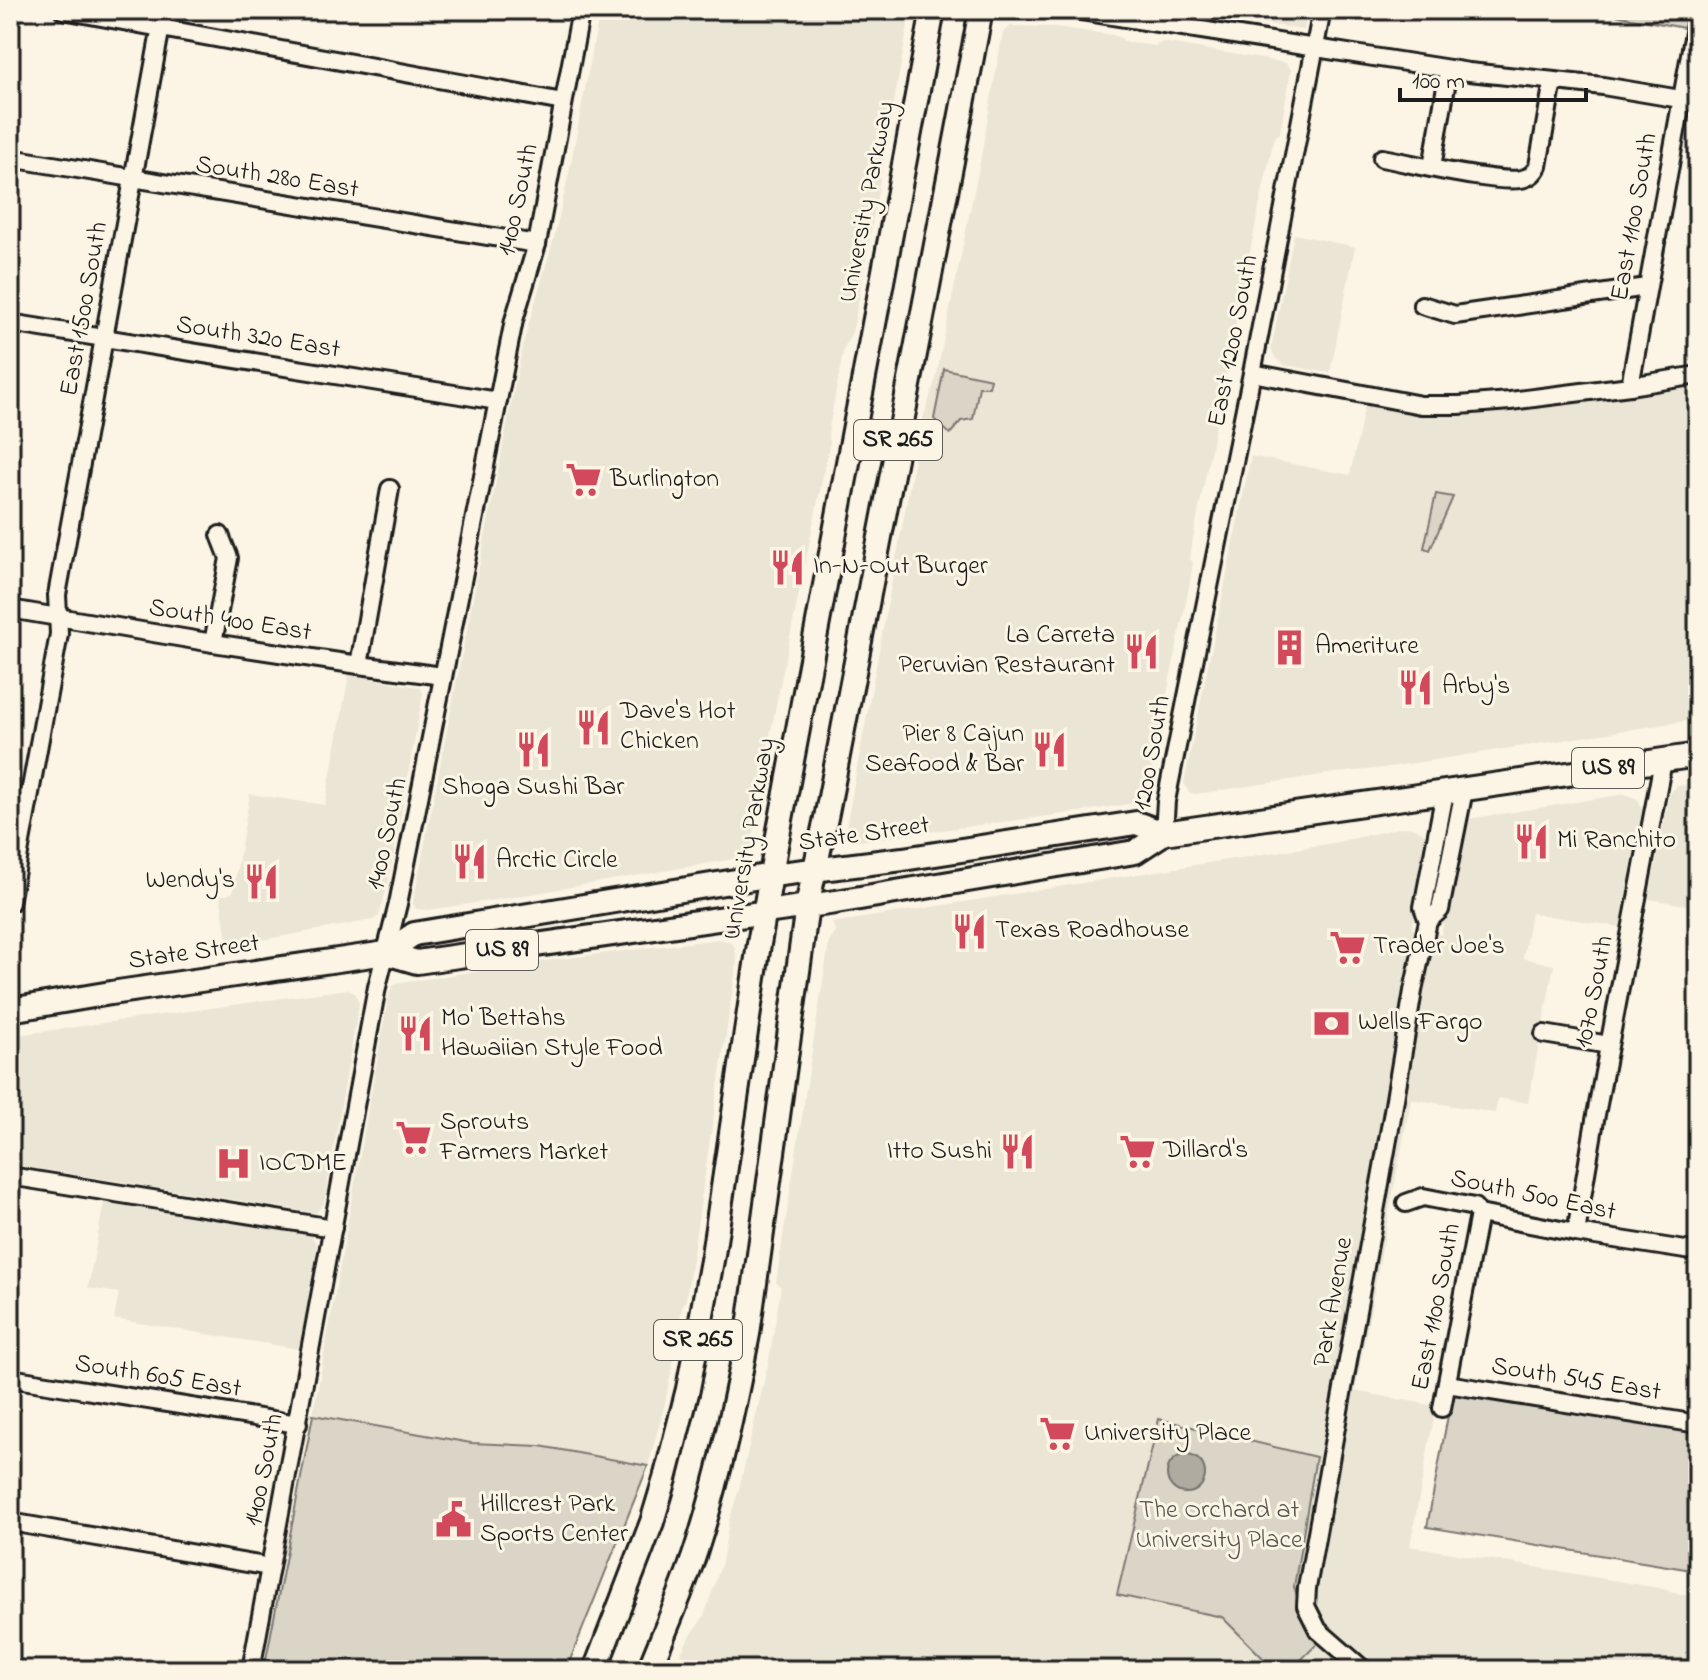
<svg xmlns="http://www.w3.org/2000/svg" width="1708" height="1680" font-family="'Indie Flower',sans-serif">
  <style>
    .built { fill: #ebe5d6 }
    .green { fill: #dbd5c8; stroke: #7c7872; stroke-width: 2 }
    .water { fill: #b0aba1; stroke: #75726c; stroke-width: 2 }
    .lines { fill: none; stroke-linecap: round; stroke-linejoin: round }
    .minor-casing { stroke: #1c1c1c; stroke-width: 22 }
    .major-casing { stroke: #1c1c1c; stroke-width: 28 }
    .minor { stroke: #fcf5e5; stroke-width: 16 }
    .major { stroke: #fcf5e5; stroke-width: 22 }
    .labels { text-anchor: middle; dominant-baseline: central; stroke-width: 6; stroke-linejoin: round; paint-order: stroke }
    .shield { fill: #fcf5e5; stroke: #5f5d58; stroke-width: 2 }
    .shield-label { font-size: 24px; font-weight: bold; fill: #1c1c1c }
    .street-label { font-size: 26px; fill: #1c1c1c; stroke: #fcf5e5 }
    .poi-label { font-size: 26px; fill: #1c1c1c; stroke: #fcf5e5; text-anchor: start }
    .park-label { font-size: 26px; fill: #555450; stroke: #fcf5e5 }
  </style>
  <rect width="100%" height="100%" fill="#fcf5e5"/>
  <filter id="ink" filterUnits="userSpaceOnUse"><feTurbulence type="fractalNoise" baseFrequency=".0125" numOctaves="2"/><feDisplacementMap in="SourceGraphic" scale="16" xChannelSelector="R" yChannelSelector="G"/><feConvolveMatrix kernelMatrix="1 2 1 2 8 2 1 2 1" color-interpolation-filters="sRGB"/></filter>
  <g filter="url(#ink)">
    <g class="built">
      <path d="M600 10H909L910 13 855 319 852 332 844 348 828 434 830 442 764 764 752 845 748 853 739 858 508 898 428 910 416 909 413 904 414 898 523 344 554 238 569 173Z"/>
      <path d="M1182 10H1308L1304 30Z"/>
      <path d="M1011 26 1055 27 1113 35 1121 38 1124 42 1155 46 1162 42 1286 63 1291 70 1280 133 1274 138 1256 222 1190 554V559L1193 562 1190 582 1146 796 1136 803 1071 813 859 841 850 837 846 827 913 468 915 449 919 431 936 378 979 167 1003 32Z"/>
      <path d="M1294 234 1355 247 1330 373 1284 365 1276 359 1271 349Z"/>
      <path d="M1698 386V719L1376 769 1335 773 1196 794 1189 793 1184 783 1251 456 1350 475 1365 405 1418 412 1625 396Z"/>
      <path d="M349 675 419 687 423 693 388 884 379 916 373 920 228 946 220 895H226L233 892 250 794 325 805Z"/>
      <path d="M1698 784V907L1649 899 1669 796 1672 791 1677 786Z"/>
      <path d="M1625 794 1638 799 1642 809 1620 927 1531 913 1523 958 1554 965 1528 1103 1498 1098 1495 1113 1411 1099 1355 1391 1436 1406 1410 1546 1659 1588 1698 1599V1670H674L686 1643 704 1616 722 1562 729 1521 739 1489 769 1360 781 1287 776 1282 829 942 836 932 832 923 1333 843 1403 827 1415 828 1425 834 1427 843 1412 929 1441 935 1463 824 1469 819Z"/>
      <path d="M720 939 732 943 735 948 737 961 686 1299 682 1307 676 1347 665 1403 648 1466 540 1446 471 1443 313 1415 389 994 393 986 399 983 551 960Z"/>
      <path d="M348 989 356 994 359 1004 324 1203 316 1213 10 1164V1036Z"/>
      <path d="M104 1202 311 1235 317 1245 299 1349 114 1319 119 1293 88 1288Z"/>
    </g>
    <g class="green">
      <path d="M1589 10H1687L1684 28Z"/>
      <path d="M944 369 991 379 989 387H979L973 419 961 421 950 434 934 419Z"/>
      <path d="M1436 494 1453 497 1430 550 1424 548Z"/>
      <path d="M1452 1394 1698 1433V1571L1427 1527Z"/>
      <path d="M313 1415 471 1443 540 1446 648 1466 566 1670H264Z"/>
      <path d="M1159 1419 1316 1457 1294 1587 1303 1616 1320 1641 1300 1661 1275 1670 1222 1617 1117 1595Z"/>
    </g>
    <circle class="water" cx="1186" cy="1474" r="19"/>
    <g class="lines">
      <defs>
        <g id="minor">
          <path d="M63 10 563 102"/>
          <path d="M1074 10 1469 72 1603 86 1698 102"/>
          <path d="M10 158 537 244"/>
          <path d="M1382 158C1410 163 1503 186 1525 178 1532 176 1535 172 1538 166L1553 81"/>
          <path d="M1432 167 1449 69"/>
          <path d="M1422 305 1455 315 1647 287"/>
          <path d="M10 323 498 401"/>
          <path d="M1252 373 1421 405H1459L1510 401 1630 386 1698 375"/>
          <path d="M1630 386 1698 10"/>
          <path d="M10 609 213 643 359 665 443 676"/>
          <path d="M213 643 229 558 220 535"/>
          <path d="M359 665 390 489"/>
          <path d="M10 797 29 800"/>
          <path d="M1164 833 1166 801 1252 373 1322 10"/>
          <path d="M10 903 59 634 57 595 164 10"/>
          <path d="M1428 921 1440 910 1464 790"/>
          <path d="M1544 1034 1609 1045"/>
          <path d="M10 1176 333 1228"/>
          <path d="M1406 1203 1423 1197 1474 1207 1479 1214 1576 1233 1698 1252"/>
          <path d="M1576 1233 1595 1120 1663 761"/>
          <path d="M10 1378 298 1424"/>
          <path d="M1447 1384 1698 1424"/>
          <path d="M1442 1408 1479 1214"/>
          <path d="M10 1522 270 1567"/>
          <path d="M10 1670H13"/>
          <path d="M251 1670 377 987 398 904 514 320 537 244 581 10"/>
          <path d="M1364 1670 1318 1630 1306 1606 1307 1588 1392 1117 1413 991 1428 921 1423 907 1445 792"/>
        </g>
        <g id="major">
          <path d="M386 953 417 962 836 902 1135 852 1164 833 1698 755"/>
          <path d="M10 1010 111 993 386 953 414 934 772 875 903 859 1136 823 1164 833"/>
          <path d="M595 1670 652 1522 665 1479 688 1389 713 1255 759 944 776 846 933 10"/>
          <path d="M649 1670C665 1630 683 1590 696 1550 719 1479 734 1407 748 1334L807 906 827 813 981 10"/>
        </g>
      </defs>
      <use href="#minor" class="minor-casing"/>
      <use href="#major" class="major-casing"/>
      <use href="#minor" class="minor"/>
      <use href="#major" class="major"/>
    </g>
  </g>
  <defs>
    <symbol id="supermarket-bare" viewBox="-9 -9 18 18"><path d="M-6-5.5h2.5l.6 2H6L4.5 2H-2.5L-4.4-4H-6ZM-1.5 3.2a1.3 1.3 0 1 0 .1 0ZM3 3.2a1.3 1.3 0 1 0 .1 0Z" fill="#d1495b" stroke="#fcf5e5" stroke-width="2.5" paint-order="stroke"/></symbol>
    <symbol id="restaurant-bare" viewBox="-9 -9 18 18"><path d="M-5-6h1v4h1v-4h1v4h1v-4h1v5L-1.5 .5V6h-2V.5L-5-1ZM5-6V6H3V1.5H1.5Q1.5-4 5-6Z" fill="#d1495b" stroke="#fcf5e5" stroke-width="2.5" paint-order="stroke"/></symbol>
    <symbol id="building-bare" viewBox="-9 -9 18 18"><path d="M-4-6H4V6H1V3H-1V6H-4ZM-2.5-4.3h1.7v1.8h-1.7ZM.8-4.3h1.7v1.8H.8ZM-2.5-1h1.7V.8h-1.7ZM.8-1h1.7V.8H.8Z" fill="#d1495b" stroke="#fcf5e5" stroke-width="2.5" paint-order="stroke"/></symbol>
    <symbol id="bank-bare" viewBox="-9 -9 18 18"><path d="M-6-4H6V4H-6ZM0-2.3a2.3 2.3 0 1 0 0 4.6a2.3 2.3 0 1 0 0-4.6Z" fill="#d1495b" stroke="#fcf5e5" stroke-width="2.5" paint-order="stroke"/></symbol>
    <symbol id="hospital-bare" viewBox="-9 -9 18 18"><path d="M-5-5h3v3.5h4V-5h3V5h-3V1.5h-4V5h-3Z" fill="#d1495b" stroke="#fcf5e5" stroke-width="2.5" paint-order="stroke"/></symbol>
    <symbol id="civic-bare" viewBox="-9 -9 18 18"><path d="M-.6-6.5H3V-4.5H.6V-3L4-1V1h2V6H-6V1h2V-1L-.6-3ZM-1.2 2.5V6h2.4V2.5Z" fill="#d1495b" stroke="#fcf5e5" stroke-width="2.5" paint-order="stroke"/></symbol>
  </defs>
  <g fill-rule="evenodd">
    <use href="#supermarket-bare" x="558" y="454" width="51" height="51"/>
    <use href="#restaurant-bare" x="762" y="542" width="51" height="51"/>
    <use href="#building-bare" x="1264" y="622" width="51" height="51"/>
    <use href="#restaurant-bare" x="1116" y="626" width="51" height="51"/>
    <use href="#restaurant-bare" x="1390" y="662" width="51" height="51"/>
    <use href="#restaurant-bare" x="568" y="702" width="51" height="51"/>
    <use href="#restaurant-bare" x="508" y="724" width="51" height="51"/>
    <use href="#restaurant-bare" x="1024" y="724" width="51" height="51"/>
    <use href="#restaurant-bare" x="1506" y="816" width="51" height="51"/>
    <use href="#restaurant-bare" x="444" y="836" width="51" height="51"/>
    <use href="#restaurant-bare" x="236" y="856" width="51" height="51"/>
    <use href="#restaurant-bare" x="944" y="906" width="51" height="51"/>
    <use href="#supermarket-bare" x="1322" y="922" width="51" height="51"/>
    <use href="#bank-bare" x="1306" y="998" width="51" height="51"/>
    <use href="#restaurant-bare" x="390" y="1008" width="51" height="51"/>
    <use href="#supermarket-bare" x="388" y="1112" width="51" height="51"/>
    <use href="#supermarket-bare" x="1112" y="1126" width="51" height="51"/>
    <use href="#restaurant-bare" x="992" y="1126" width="51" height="51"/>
    <use href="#hospital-bare" x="208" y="1138" width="51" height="51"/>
    <use href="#supermarket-bare" x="1032" y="1408" width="51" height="51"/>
    <use href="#civic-bare" x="428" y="1494" width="51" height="51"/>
  </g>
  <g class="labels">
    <g class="shield">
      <rect x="854" y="420" width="88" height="40" rx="6"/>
      <rect x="1572" y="748" width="72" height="40" rx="6"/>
      <rect x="466" y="930" width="72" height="40" rx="6"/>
      <rect x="654" y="1320" width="88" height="40" rx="6"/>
    </g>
    <g class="shield-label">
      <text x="898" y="440">SR 265</text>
      <text x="1608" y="768">US 89</text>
      <text x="502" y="950">US 89</text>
      <text x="698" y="1340">SR 265</text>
    </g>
    <g class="street-label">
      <text transform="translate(277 178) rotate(9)">South 280 East</text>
      <text transform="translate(519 200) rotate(-78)">1400 South</text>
      <text transform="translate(868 202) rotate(-79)">University Parkway</text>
      <text transform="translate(1635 217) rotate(-80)">East 1100 South</text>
      <text transform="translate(85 309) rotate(-80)">East 1500 South</text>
      <text transform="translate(258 338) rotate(9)">South 320 East</text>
      <text transform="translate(1234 341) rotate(-79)">East 1200 South</text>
      <text transform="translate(230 621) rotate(9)">South 400 East</text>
      <text transform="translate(1153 753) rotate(-80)">1200 South</text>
      <text transform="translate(388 834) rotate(-78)">1400 South</text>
      <text transform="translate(864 835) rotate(-8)">State Street</text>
      <text transform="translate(750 839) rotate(-80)">University Parkway</text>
      <text transform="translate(194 953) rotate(-8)">State Street</text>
      <text transform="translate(1595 992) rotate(-79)">1070 South</text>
      <text transform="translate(1533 1196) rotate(12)">South 500 East</text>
      <text transform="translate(1334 1302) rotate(-80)">Park Avenue</text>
      <text transform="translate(1437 1307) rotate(-79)">East 1100 South</text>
      <text transform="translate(158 1377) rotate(9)">South 605 East</text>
      <text transform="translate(1576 1380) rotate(9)">South 545 East</text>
      <text transform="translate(265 1470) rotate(-79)">1400 South</text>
    </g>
    <g class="poi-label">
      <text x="610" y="480">Burlington</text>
      <text x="813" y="567">In-N-Out Burger</text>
      <text x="1115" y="636" text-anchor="end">La Carreta<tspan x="1115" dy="30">Peruvian Restaurant</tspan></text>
      <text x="1315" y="647">Ameriture</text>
      <text x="1442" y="687">Arby's</text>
      <text x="620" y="712">Dave's Hot<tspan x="620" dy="30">Chicken</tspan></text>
      <text x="1024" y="735" text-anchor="end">Pier 8 Cajun<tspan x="1024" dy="30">Seafood &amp; Bar</tspan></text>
      <text x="533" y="788" text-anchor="middle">Shoga Sushi Bar</text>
      <text x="1557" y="841">Mi Ranchito</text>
      <text x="496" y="861">Arctic Circle</text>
      <text x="235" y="881" text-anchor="end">Wendy's</text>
      <text x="995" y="931">Texas Roadhouse</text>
      <text x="1373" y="947">Trader Joe's</text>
      <text x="441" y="1019">Mo' Bettahs<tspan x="441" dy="30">Hawaiian Style Food</tspan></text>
      <text x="1358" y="1023">Wells Fargo</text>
      <text x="440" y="1123">Sprouts<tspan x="440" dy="30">Farmers Market</tspan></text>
      <text x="1163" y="1151">Dillard's</text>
      <text x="992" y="1152" text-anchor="end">Itto Sushi</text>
      <text x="259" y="1164">IOCDME</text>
      <text x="1084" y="1434">University Place</text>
      <text x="480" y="1505">Hillcrest Park<tspan x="480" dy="30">Sports Center</tspan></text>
    </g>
    <g class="park-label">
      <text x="1219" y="1511">The Orchard at<tspan x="1219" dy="30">University Place</tspan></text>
    </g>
  </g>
  <rect width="1708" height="1680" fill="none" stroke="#fcf5e5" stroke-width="40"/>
  <rect x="20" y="20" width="1668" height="1640" fill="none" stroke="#1c1c1c" stroke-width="3" filter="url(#ink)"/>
  <path d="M1400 88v12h186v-12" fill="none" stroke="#1c1c1c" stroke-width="4"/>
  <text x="1412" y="88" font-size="24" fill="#1c1c1c" stroke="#fcf5e5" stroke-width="6" paint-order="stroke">100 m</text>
</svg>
